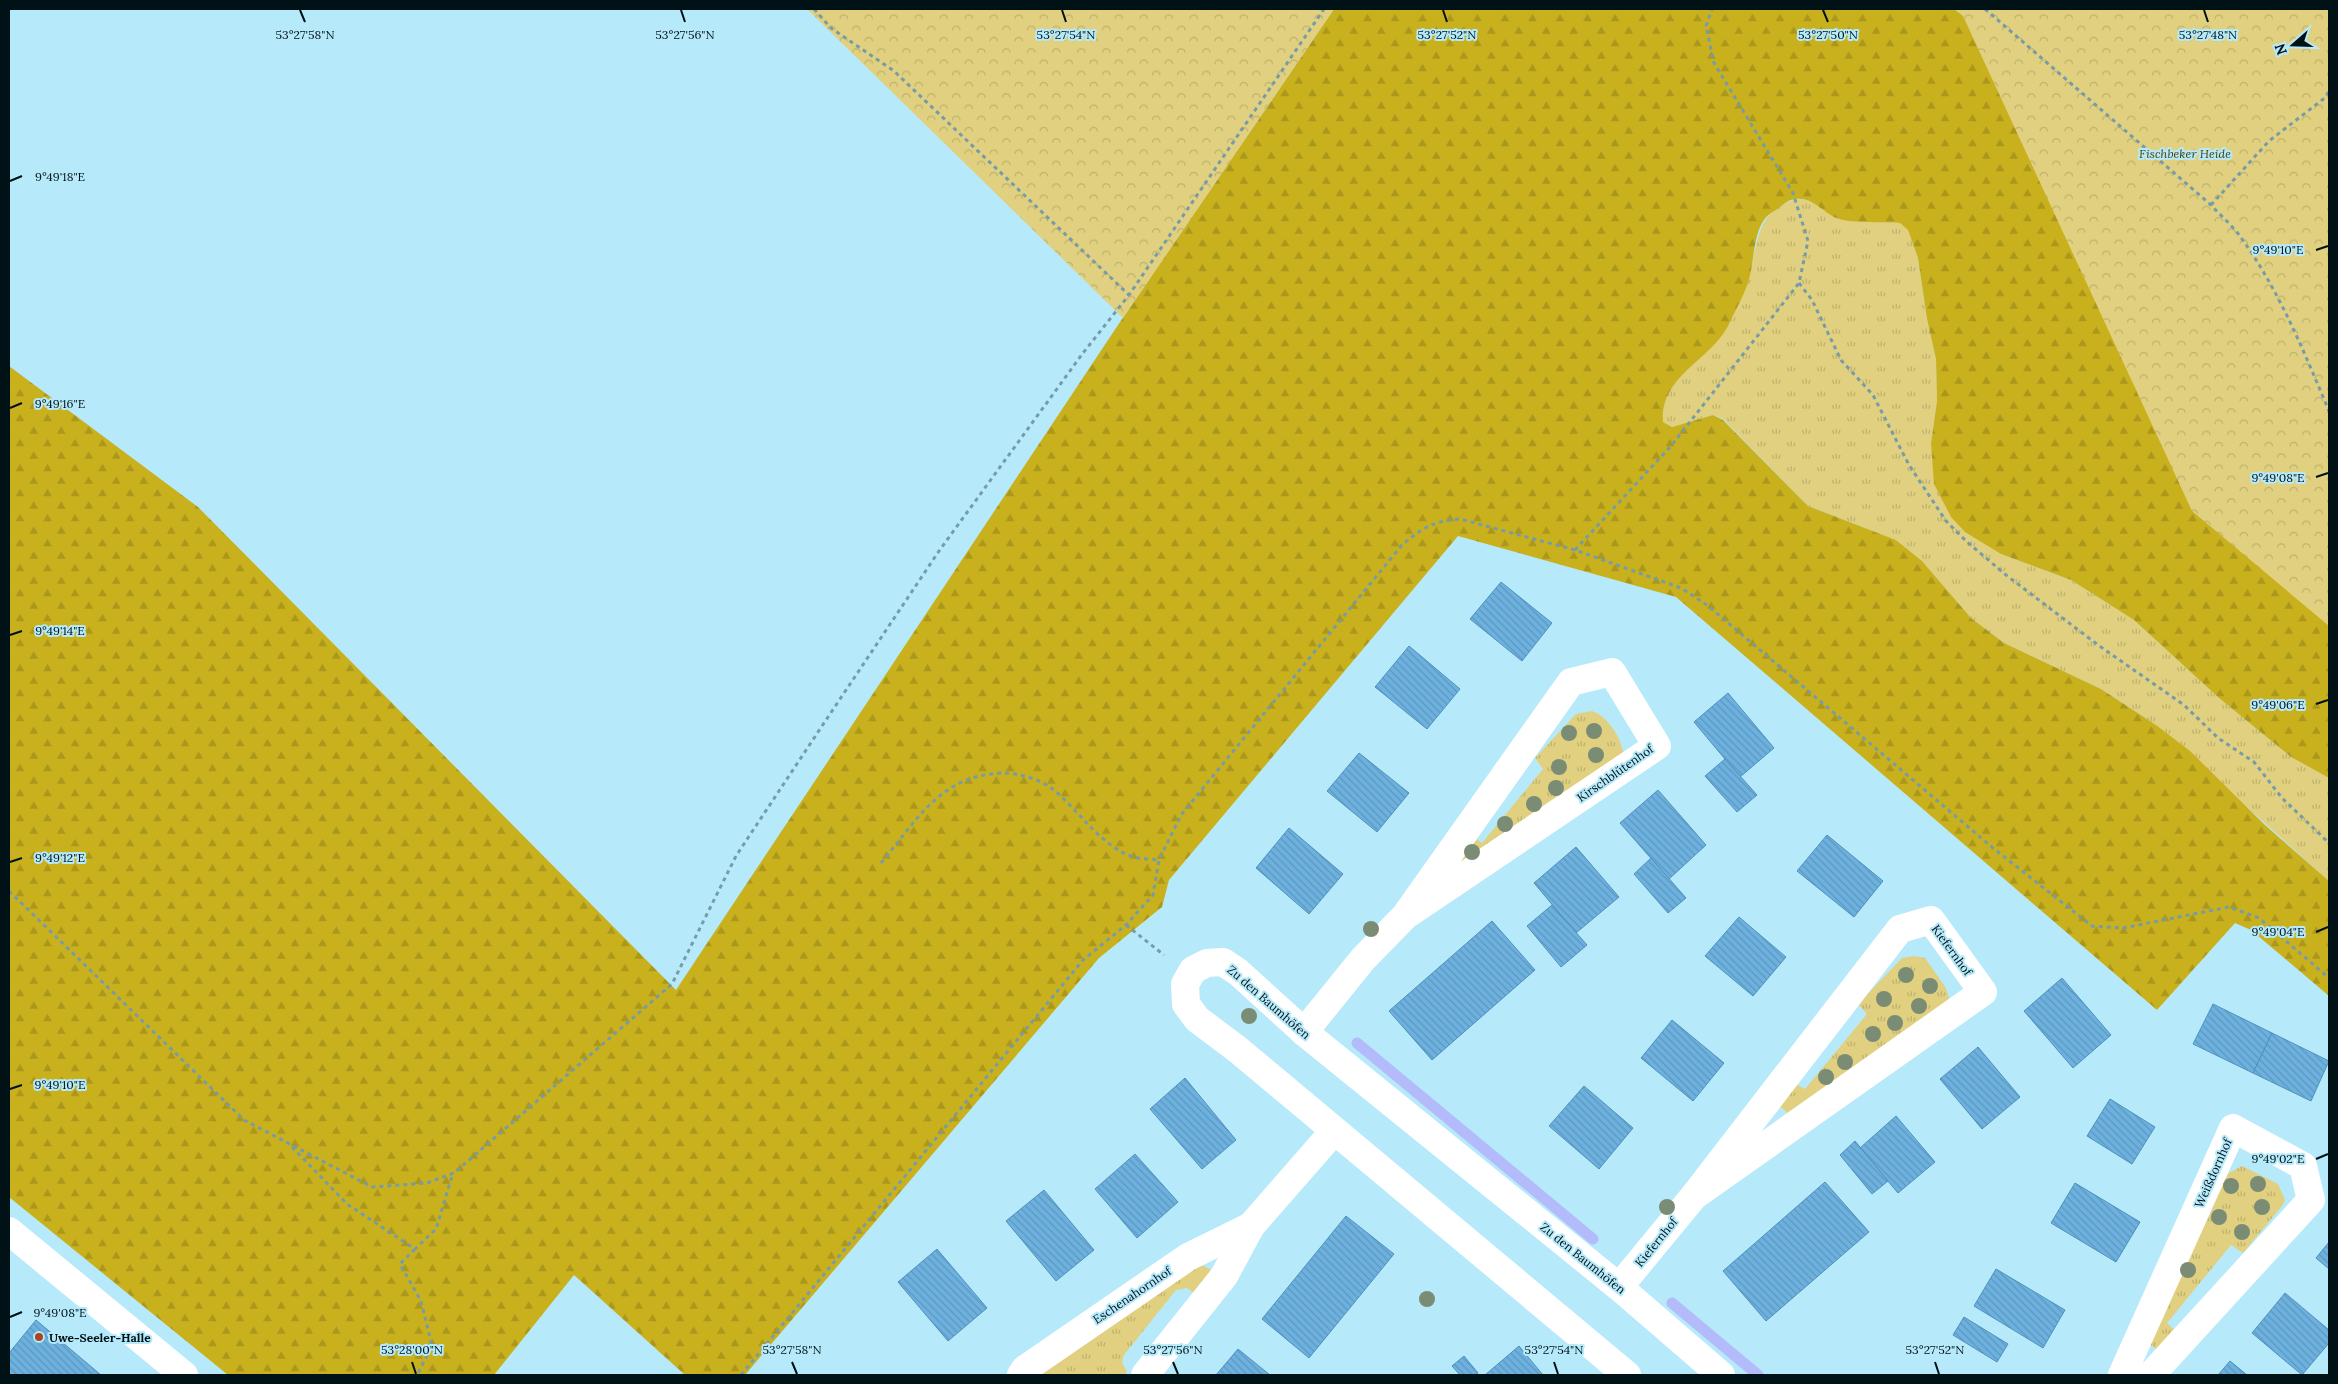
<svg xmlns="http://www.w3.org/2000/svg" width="2338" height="1384" font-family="Lora,serif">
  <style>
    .grass { fill: url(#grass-tufts) }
    .forest { fill: url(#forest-firs) }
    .park { fill: url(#park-crowns) }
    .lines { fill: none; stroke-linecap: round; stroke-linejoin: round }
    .stream { stroke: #b3bbfb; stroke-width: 11 }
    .building { fill: url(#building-back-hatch); stroke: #4d91bd }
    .path { stroke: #759ca8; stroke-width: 3; stroke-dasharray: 4 4; stroke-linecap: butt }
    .minor { stroke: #fff; stroke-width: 28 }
    .tree { fill: #7a8c74 }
    .ticks { fill: none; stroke: #011217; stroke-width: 2 }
    .poi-dot { fill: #ab441f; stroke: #b6eafa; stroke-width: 2 }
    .labels { text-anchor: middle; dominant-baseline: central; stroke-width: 4; stroke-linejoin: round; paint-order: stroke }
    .park-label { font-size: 12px; font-style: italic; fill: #483f06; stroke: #b6eafa }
    .street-label { font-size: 12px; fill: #011217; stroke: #b6eafa }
    .poi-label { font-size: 12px; font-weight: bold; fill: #011217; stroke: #b6eafa; text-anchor: start }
    .ticks-label { font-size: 12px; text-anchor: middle; fill: #011217; stroke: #b6eafa; stroke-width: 4; stroke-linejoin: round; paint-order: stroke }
  </style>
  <defs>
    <pattern id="grass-tufts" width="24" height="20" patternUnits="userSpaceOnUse" patternTransform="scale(1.25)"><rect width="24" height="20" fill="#e0d07f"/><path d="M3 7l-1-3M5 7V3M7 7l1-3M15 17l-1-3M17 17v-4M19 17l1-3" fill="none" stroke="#beb26d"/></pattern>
    <pattern id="forest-firs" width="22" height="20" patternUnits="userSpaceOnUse" patternTransform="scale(1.25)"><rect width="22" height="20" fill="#c9b11e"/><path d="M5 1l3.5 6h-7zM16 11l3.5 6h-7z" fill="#ab971b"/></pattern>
    <pattern id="park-crowns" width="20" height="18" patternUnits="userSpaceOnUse" patternTransform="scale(1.25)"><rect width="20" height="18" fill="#e0d07f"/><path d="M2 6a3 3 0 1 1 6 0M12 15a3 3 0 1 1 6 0" fill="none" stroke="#beb26d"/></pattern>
    <pattern id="building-back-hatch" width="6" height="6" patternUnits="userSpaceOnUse" patternTransform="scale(1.25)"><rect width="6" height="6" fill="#6db1df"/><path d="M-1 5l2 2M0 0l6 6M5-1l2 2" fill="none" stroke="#5d97bf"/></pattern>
  </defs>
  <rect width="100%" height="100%" fill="#b6eafa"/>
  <g class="grass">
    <path d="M1801 199 1811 201 1837 219 1900 223 1908 229 1918 258 1927 319 1936 359 1937 401 1931 443 2001 554 2071 580 2134 620 2219 698 2291 757 2329 778V881L2156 725 2101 689 2004 643 1971 618 1922 561 1896 540 1808 506 1723 419 1713 415 1672 427 1663 422C1660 385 1691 369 1713 345 1722 336 1728 320 1734 308 1739 300 1745 290 1748 281 1758 247 1755 204 1801 199Z"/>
    <path d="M1592 711C1608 716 1622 739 1624 756L1466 867 1454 858 1472 836 1482 843 1543 769 1535 758 1576 714Z"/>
    <path d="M1914 956 1925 958 1946 988 1949 998 1944 1006 1790 1115 1777 1104 1794 1083 1805 1089 1867 1014 1858 1004 1902 958Z"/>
    <path d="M2242 1166 2278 1184 2285 1200 2282 1206 2243 1253 2231 1245 2167 1323 2176 1331 2160 1352 2144 1340 2227 1174Z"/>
    <path d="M1197 1263 1210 1269 1211 1275 1195 1294 1187 1288 1176 1290 1124 1355 1122 1362 1127 1372 1124 1375H1041L1044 1369Z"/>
  </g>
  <path class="forest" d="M1334 9H2329V778L2291 757 2219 698 2134 620 2071 580 2001 554 1965 532 1951 517 1934 484 1931 443 1937 401 1936 359 1927 319 1918 258 1908 230 1900 223C1886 222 1846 223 1836 218 1820 210 1810 194 1791 200 1787 201 1782 205 1779 208 1774 211 1767 215 1764 220 1753 235 1754 265 1748 283 1743 297 1735 311 1729 324 1711 361 1660 375 1663 422L1672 427 1713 415 1723 420 1808 506 1896 540 1922 561 1971 618 2004 643 2101 689 2156 725 2190 751 2265 825 2329 881V996L2251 930 2235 923 2157 1010 1676 597 1458 536 1169 880 1162 907 1099 958 745 1375H685L574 1275 494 1375H228L9 1197V366L198 507 676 990 1118 325Z"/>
  <g class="park">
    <path d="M807 9H1334L1123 318Z"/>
    <path d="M1954 9H2329V626L2192 511 1963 16Z"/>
  </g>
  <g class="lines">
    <g class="stream">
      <path d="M1357 1043 1593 1239"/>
      <path d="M1672 1303 1758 1375"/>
    </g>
  </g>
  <g class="building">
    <path d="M1501 582 1552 623 1522 661 1470 619Z"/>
    <path d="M1409 646 1460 689 1427 729 1375 687Z"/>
    <path d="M1728 693 1774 748 1740 777 1694 722Z"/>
    <path d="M1359 753 1409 793 1377 832 1327 791Z"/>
    <path d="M1725 759 1757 795 1737 812 1705 776Z"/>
    <path d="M1658 790 1706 845 1669 879 1620 823Z"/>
    <path d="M1289 828 1343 874 1309 914 1256 868Z"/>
    <path d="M1827 835 1883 881 1854 917 1797 871Z"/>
    <path d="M1576 847 1619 897 1576 933 1534 883Z"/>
    <path d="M1651 858 1686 898 1668 913 1634 874Z"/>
    <path d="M1552 905 1587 945 1561 967 1527 926Z"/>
    <path d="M1739 917 1786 957 1753 996 1705 956Z"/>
    <path d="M1492 921 1535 970 1432 1060 1389 1011Z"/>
    <path d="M2062 978 2111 1035 2073 1068 2024 1011Z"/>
    <path d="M2213 1004 2272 1033 2253 1073 2193 1044Z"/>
    <path d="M1672 1020 1724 1063 1693 1101 1641 1058Z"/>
    <path d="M2272 1033 2329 1061 2311 1101 2253 1073Z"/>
    <path d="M1978 1047 2020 1097 1982 1129 1940 1079Z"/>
    <path d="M1185 1078 1236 1140 1202 1169 1150 1109Z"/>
    <path d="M1584 1086 1633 1128 1599 1169 1549 1126Z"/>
    <path d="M2110 1099 2155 1127 2132 1164 2087 1136Z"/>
    <path d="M1896 1116 1935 1162 1898 1193 1860 1148Z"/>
    <path d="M1855 1141 1888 1181 1872 1194 1840 1155Z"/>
    <path d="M1135 1154 1178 1202 1137 1238 1095 1189Z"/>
    <path d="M1825 1182 1869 1232 1766 1321 1723 1271Z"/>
    <path d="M2075 1183 2140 1222 2116 1262 2051 1223Z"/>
    <path d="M1044 1190 1094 1250 1056 1281 1006 1221Z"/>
    <path d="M1346 1216 1394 1254 1309 1358 1262 1319Z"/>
    <path d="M2329 1242V1269L2316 1258Z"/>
    <path d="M937 1249 987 1308 948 1341 898 1282Z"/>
    <path d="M1996 1269 2065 1310 2043 1348 1974 1306Z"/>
    <path d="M2285 1293 2329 1330V1343L2302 1375 2252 1333Z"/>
    <path d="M1964 1317 2008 1344 1997 1362 1953 1335Z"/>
    <path d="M36 1320 101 1375H9V1353Z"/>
    <path d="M1519 1346 1543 1375H1485Z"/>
    <path d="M1238 1349 1270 1375H1216Z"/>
    <path d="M1464 1356 1478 1373 1474 1375H1460L1452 1366Z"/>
    <path d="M2230 1361 2247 1375H2218Z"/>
  </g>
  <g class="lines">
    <g class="path">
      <path d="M814 9 831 28 894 71 1129 295"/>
      <path d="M1985 9 2211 205C2221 216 2234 227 2242 239 2280 292 2304 352 2329 411"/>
      <path d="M2211 205 2269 141 2326 97 2329 90"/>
      <path d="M1799 283 1812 300 1841 360 1873 395 1909 465 1946 521 1966 541 2006 575 2098 645 2184 705 2218 738 2254 762 2282 798 2329 843"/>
      <path d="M1575 550 1671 446 1799 283 1808 241 1793 193 1714 63 1706 26 1712 9"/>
      <path d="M881 863C917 820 940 776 1001 773 1019 773 1041 779 1055 791 1081 813 1100 845 1133 857 1141 859 1151 859 1159 860"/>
      <path d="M9 891 244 1120 372 1187 427 1183 454 1173 672 984 736 856 822 726 939 551 1083 353 1129 295 1324 9"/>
      <path d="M1126 925 1164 955"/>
      <path d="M292 1147 347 1204 415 1249 436 1229 453 1173"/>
      <path d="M415 1249 400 1264 421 1301 432 1346 417 1375"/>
      <path d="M741 1375 1083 960 1126 925 1153 895 1159 860 1181 815 1402 545C1422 528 1433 521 1460 519L1575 550 1681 588 1707 605 1993 848 2092 926 2123 928 2229 907 2259 918 2329 978"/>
    </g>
    <g class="minor">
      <path d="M1304 1032 1363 959 1405 916 1657 746 1612 672 1571 682 1405 916"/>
      <path d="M9 1231 184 1375"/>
      <path d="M1619 1287 1694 1196 1983 992 1931 920 1900 929 1694 1196"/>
      <path d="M1021 1375 1025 1369 1188 1257 1251 1226"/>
      <path d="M1145 1375 1224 1276 1251 1226 1334 1131"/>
      <path d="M1627 1375 1237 1049 1197 1019 1186 1004 1185 984 1193 970 1207 963 1223 962 1238 972 1304 1032 1619 1287 1721 1375"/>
      <path d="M2122 1375 2233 1128 2303 1166 2311 1200 2151 1375"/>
    </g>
  </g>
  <g class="tree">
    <circle cx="1594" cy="731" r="8"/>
    <circle cx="1569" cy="733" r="8"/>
    <circle cx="1596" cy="755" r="8"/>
    <circle cx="1559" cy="767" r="8"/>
    <circle cx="1556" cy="788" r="8"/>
    <circle cx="1534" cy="804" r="8"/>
    <circle cx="1505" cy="824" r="8"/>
    <circle cx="1472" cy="852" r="8"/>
    <circle cx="1371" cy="929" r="8"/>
    <circle cx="1906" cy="975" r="8"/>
    <circle cx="1930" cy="986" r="8"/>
    <circle cx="1884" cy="999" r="8"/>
    <circle cx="1919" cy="1006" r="8"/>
    <circle cx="1249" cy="1016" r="8"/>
    <circle cx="1895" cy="1023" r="8"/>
    <circle cx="1873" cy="1034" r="8"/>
    <circle cx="1845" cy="1062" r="8"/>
    <circle cx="1826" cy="1077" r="8"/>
    <circle cx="2258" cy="1184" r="8"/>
    <circle cx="2231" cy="1186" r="8"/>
    <circle cx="1667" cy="1207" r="8"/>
    <circle cx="2262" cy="1207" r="8"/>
    <circle cx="2219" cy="1217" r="8"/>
    <circle cx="2242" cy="1232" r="8"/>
    <circle cx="2188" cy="1270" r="8"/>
    <circle cx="1427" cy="1299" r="8"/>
  </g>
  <path class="ticks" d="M300 10 305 22M681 10 685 22M1062 10 1066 22M1443 10 1447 22M1823 10 1828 22M2204 10 2208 22M10 181 22 176M2316 250 2328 246M10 408 22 403M2316 477 2328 473M10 635 22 631M2316 704 2328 700M10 862 22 858M2316 932 2328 927M10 1089 22 1085M2316 1159 2328 1154M10 1317 22 1312M412 1362 416 1374M792 1362 797 1374M1173 1362 1178 1374M1554 1362 1558 1374M1935 1362 1939 1374"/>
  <circle class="poi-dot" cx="39" cy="1337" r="5"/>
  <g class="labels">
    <g class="park-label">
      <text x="2185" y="153">Fischbeker Heide</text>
    </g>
    <g class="street-label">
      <text transform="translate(1615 773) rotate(-35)">Kirschblütenhof</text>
      <text transform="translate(1952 950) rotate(54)">Kiefernhof</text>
      <text transform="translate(1269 1002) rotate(41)">Zu den Baumhöfen</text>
      <text transform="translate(2213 1173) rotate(-66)">Weißdornhof</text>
      <text transform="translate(1656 1242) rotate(-51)">Kiefernhof</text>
      <text transform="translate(1583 1258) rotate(39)">Zu den Baumhöfen</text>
      <text transform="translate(1132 1295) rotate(-34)">Eschenahornhof</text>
    </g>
    <g class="poi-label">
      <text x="49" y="1337">Uwe-Seeler-Halle</text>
    </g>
  </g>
  <g class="ticks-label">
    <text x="305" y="39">53°27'58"N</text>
    <text x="685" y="39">53°27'56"N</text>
    <text x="1066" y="39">53°27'54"N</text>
    <text x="1447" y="39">53°27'52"N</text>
    <text x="1828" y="39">53°27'50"N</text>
    <text x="2208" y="39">53°27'48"N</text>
    <text x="60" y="181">9°49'18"E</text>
    <text x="2278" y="254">9°49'10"E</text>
    <text x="60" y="408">9°49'16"E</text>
    <text x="2278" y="482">9°49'08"E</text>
    <text x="60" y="635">9°49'14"E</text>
    <text x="2278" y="709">9°49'06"E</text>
    <text x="60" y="862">9°49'12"E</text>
    <text x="2278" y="936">9°49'04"E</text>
    <text x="60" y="1089">9°49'10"E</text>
    <text x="2278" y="1163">9°49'02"E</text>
    <text x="60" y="1317">9°49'08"E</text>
    <text x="412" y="1354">53°28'00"N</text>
    <text x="792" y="1354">53°27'58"N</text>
    <text x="1173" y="1354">53°27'56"N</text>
    <text x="1554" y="1354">53°27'54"N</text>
    <text x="1935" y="1354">53°27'52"N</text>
  </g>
  <rect width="2338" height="1384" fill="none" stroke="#011217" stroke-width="20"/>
  <g transform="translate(2293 45) rotate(250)" stroke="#b6eafa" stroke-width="4" paint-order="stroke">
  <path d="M0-4L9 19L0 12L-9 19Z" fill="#011217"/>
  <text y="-8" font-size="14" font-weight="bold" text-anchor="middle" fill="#011217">N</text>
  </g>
</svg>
